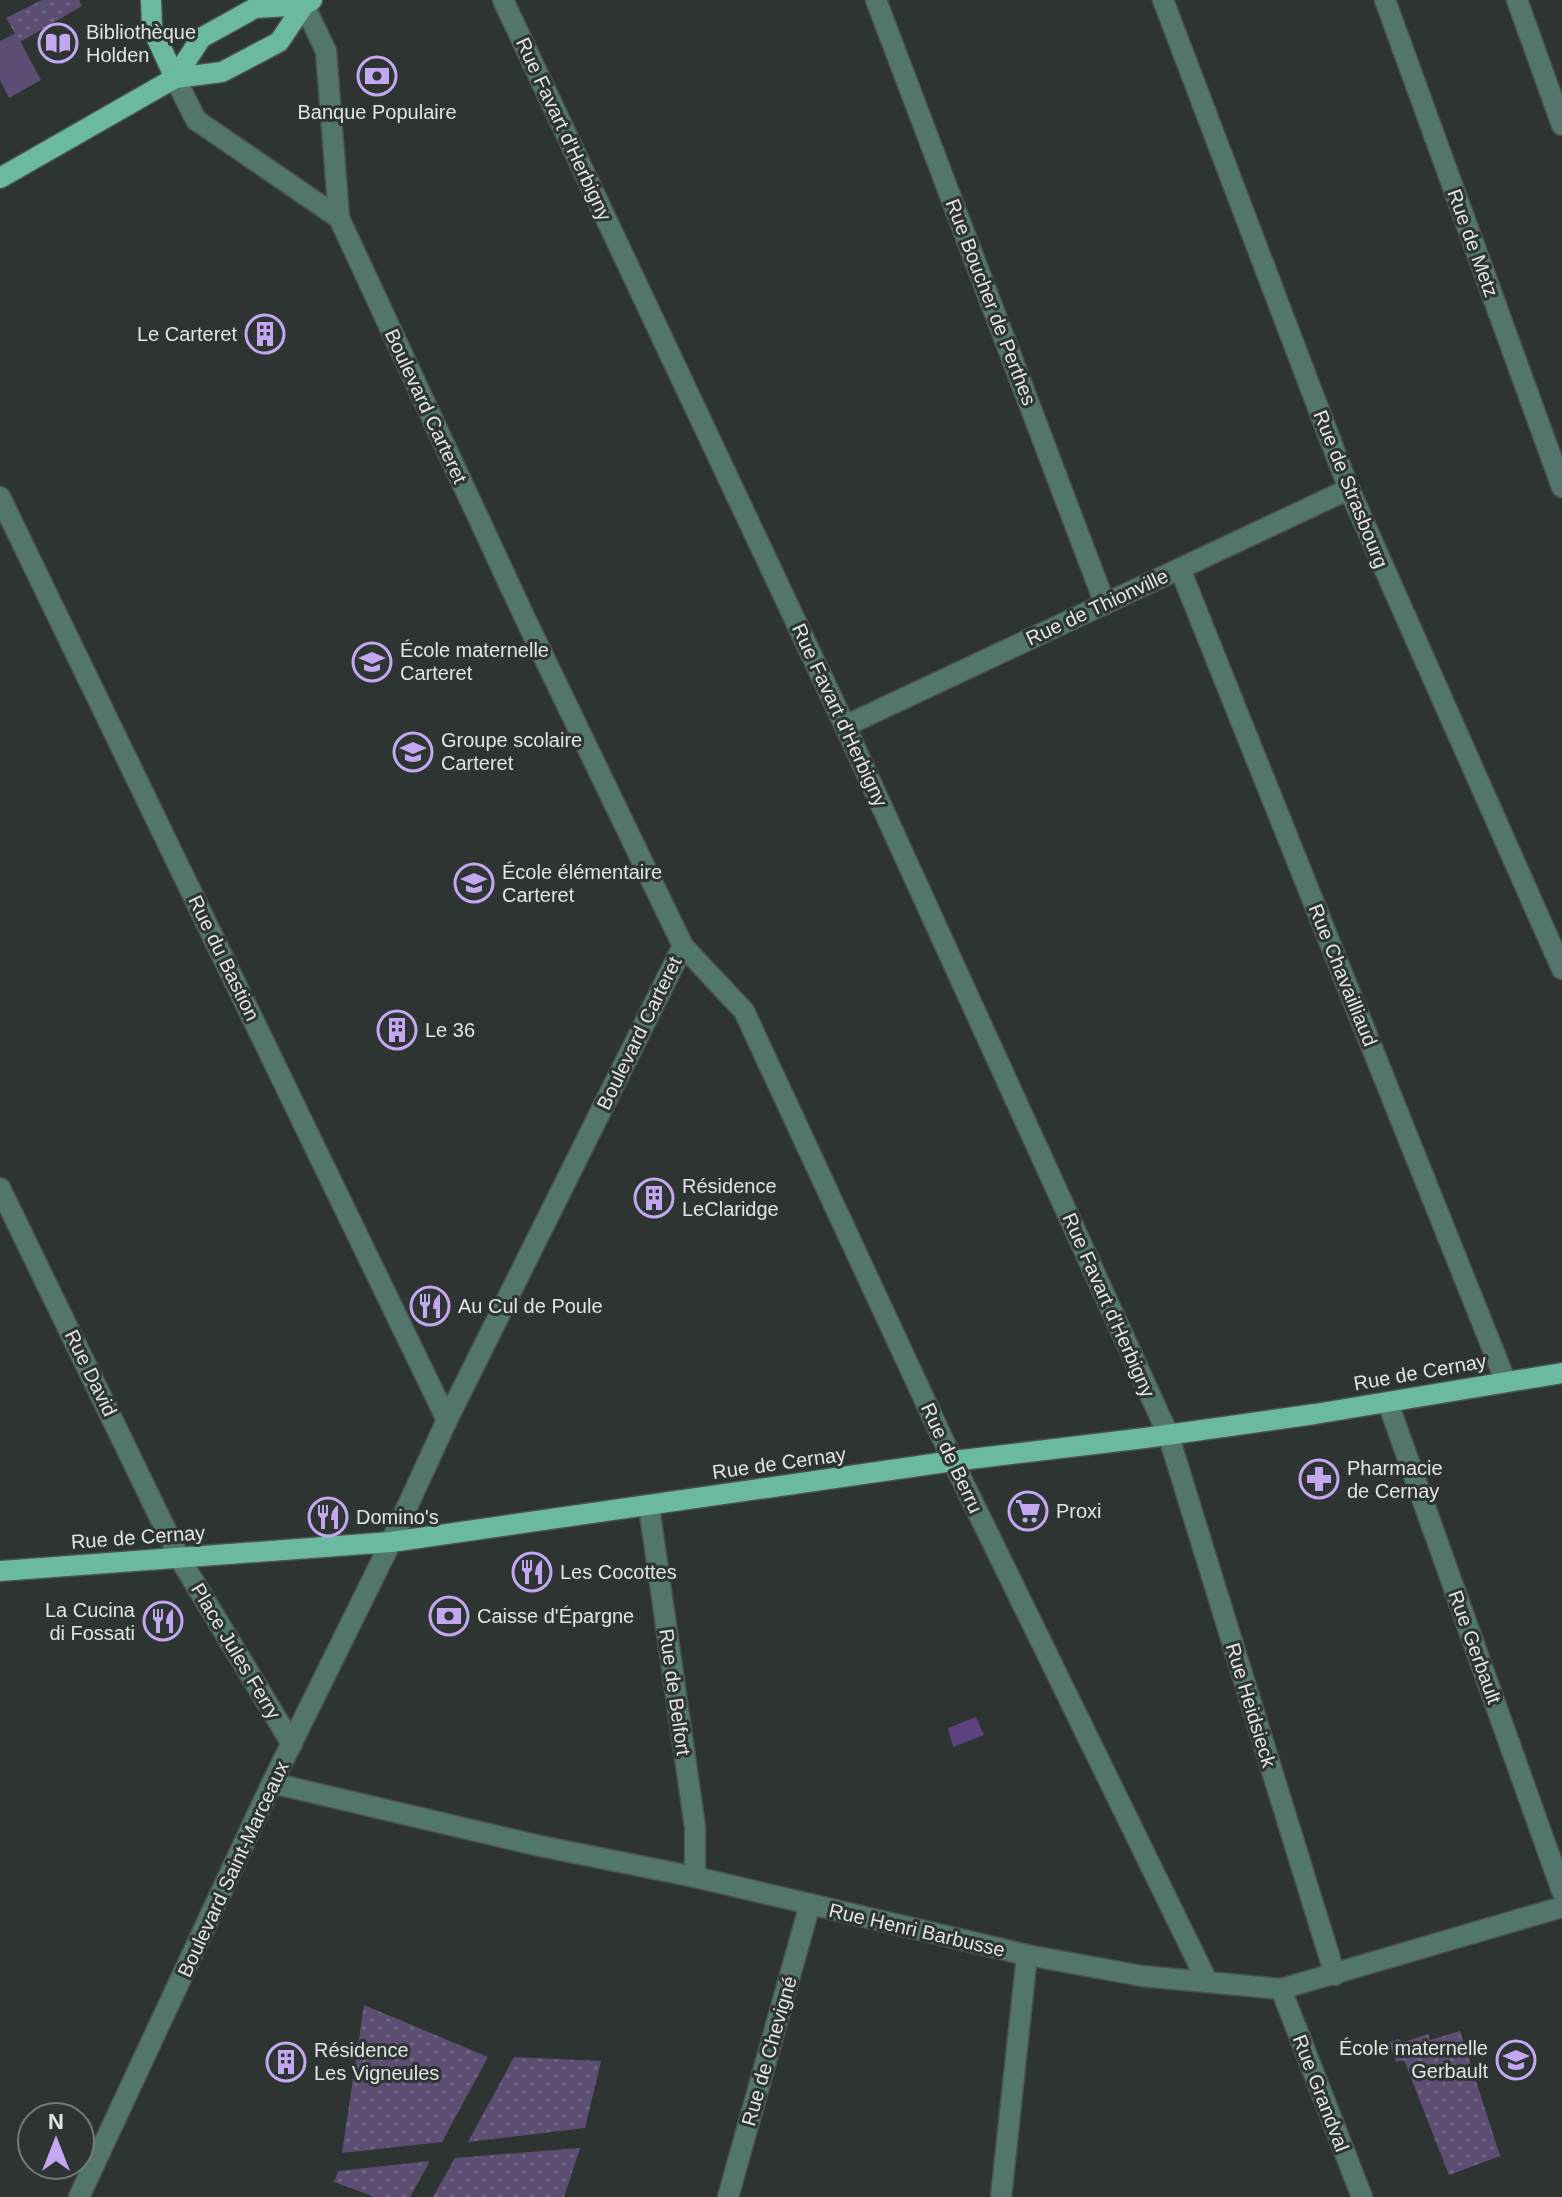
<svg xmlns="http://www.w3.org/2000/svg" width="1562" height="2197" font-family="Helvetica,sans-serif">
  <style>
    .grass { fill: url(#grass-dots) }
    .park { fill: #5c4e72 }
    .water { fill: #5c437f }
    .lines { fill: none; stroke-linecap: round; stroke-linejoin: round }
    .minor-casing { stroke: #4a504d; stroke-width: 23 }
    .major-casing { stroke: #4a504d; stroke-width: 23 }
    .minor { stroke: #52766b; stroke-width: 20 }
    .major { stroke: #6cb9a2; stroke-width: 20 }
    .labels { text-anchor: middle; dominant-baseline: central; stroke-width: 6; stroke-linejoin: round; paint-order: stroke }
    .poi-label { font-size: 20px; fill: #e1e5e3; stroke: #2d3431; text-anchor: start }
    .street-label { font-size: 20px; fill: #e1e5e3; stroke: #2d3431 }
  </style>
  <defs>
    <pattern id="grass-dots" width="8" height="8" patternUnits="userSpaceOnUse" patternTransform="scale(2)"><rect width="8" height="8" fill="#5c4e72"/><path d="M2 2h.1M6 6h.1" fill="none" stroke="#736786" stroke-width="1.8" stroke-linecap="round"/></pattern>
  </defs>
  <rect width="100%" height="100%" fill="#2d3431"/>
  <g class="grass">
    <path d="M42 0H79L82 6 20 42 6 18Z"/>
    <path d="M364 2005 488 2057 442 2142 342 2153Z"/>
    <path d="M1460 2031 1500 2156 1449 2175 1404 2060 1396 2062 1389 2043 1398 2039 1404 2042 1428 2034 1430 2040Z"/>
    <path d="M514 2057 601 2061 585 2128 468 2142Z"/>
    <path d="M580 2148 564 2197H433L455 2158Z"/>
    <path d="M430 2161 410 2197H375L334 2182 338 2171Z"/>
  </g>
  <path class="park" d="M16 33 41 80 9 98 0 80V41Z"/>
  <path class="water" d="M976 1717 984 1735 953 1747 948 1728Z"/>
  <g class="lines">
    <defs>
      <g id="minor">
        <path d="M503 0 845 726 1168 1434 1335 1975"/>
        <path d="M876 0 1105 604"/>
        <path d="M1163 0 1349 489 1562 969"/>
        <path d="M1385 0 1562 487"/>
        <path d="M1517 0 1562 125"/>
        <path d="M175 78 196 120 339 218"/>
        <path d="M0 497 447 1420"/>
        <path d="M1180 569 1506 1382"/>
        <path d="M845 726 1349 489"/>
        <path d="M683 946 744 1011 960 1476 1207 1981"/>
        <path d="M0 1188 180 1559 292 1744"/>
        <path d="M1388 1403 1562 1891"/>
        <path d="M649 1507 695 1827V1877"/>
        <path d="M272 1783 540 1846 695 1877 1027 1955 1142 1976 1281 1989 1562 1907"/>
        <path d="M1281 1989 1362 2197"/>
        <path d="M79 2197 272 1783 391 1542 447 1420 683 946 524 616 339 218 326 51 304 5"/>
        <path d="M728 2197 810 1904"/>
        <path d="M1001 2197 1027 1955"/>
      </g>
      <g id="major">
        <path d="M151 0 152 28 175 78"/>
        <path d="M175 78 201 38 255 8 304 5 312 0"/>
        <path d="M0 178 175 78 222 72 279 42 304 5"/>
        <path d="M0 1571 391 1542 953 1461 1145 1438 1315 1414 1562 1373"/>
      </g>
    </defs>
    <use href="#minor" class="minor-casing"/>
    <use href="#major" class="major-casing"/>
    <use href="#minor" class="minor"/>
    <use href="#major" class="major"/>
  </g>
  <defs>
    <symbol id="library-ring" viewBox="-11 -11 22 22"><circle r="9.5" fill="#2d3431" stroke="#c4a7f1" stroke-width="1.5"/><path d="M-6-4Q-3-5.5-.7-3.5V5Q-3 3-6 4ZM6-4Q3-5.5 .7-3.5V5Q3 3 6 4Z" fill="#c4a7f1"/></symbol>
    <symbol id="bank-ring" viewBox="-11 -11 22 22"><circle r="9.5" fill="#2d3431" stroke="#c4a7f1" stroke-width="1.5"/><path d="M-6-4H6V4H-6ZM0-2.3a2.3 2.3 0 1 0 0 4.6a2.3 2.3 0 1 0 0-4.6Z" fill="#c4a7f1"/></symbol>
    <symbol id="building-ring" viewBox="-11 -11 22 22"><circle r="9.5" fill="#2d3431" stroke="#c4a7f1" stroke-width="1.5"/><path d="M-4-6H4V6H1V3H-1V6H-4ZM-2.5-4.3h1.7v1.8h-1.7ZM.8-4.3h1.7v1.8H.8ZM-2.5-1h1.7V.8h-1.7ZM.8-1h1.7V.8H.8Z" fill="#c4a7f1"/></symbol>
    <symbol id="school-ring" viewBox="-11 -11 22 22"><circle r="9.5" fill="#2d3431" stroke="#c4a7f1" stroke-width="1.5"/><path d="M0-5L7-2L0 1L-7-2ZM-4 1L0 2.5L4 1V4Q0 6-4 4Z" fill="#c4a7f1"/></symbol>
    <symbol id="restaurant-ring" viewBox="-11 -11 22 22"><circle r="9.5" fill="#2d3431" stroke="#c4a7f1" stroke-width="1.5"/><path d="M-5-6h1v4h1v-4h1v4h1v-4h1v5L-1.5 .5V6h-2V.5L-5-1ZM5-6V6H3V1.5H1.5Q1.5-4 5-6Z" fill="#c4a7f1"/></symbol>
    <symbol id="pharmacy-ring" viewBox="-11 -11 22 22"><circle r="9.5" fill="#2d3431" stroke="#c4a7f1" stroke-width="1.5"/><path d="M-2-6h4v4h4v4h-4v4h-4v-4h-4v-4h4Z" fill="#c4a7f1"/></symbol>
    <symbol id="supermarket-ring" viewBox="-11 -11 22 22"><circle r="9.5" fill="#2d3431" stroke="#c4a7f1" stroke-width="1.5"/><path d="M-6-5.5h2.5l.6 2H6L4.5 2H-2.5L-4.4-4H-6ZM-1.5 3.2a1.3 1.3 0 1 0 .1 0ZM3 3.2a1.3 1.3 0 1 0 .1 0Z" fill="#c4a7f1"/></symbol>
  </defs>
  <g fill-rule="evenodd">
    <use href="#library-ring" x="36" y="21" width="44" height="44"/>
    <use href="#bank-ring" x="355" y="54" width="44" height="44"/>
    <use href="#building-ring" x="243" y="312" width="44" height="44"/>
    <use href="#school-ring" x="350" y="640" width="44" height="44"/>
    <use href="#school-ring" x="391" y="730" width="44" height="44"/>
    <use href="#school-ring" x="452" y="861" width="44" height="44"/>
    <use href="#building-ring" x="375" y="1008" width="44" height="44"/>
    <use href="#building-ring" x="632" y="1176" width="44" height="44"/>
    <use href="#restaurant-ring" x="408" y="1284" width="44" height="44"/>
    <use href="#pharmacy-ring" x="1297" y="1457" width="44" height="44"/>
    <use href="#supermarket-ring" x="1006" y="1489" width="44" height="44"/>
    <use href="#restaurant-ring" x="306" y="1495" width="44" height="44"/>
    <use href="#restaurant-ring" x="510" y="1550" width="44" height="44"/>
    <use href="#bank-ring" x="427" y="1594" width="44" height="44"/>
    <use href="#restaurant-ring" x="141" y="1599" width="44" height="44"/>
    <use href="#school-ring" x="1494" y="2038" width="44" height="44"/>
    <use href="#building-ring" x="264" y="2040" width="44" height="44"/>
  </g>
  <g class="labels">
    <g class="poi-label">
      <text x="86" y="32">Bibliothèque<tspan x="86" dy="23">Holden</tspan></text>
      <text x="377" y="112" text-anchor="middle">Banque Populaire</text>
      <text x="237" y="334" text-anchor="end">Le Carteret</text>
      <text x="400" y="650">École maternelle<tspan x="400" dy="23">Carteret</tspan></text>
      <text x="441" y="740">Groupe scolaire<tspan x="441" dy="23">Carteret</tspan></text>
      <text x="502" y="872">École élémentaire<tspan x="502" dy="23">Carteret</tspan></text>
      <text x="425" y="1030">Le 36</text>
      <text x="682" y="1186">Résidence<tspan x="682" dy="23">LeClaridge</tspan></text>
      <text x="458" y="1306">Au Cul de Poule</text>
      <text x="1347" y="1468">Pharmacie<tspan x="1347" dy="23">de Cernay</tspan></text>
      <text x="1056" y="1511">Proxi</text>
      <text x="356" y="1517">Domino's</text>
      <text x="560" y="1572">Les Cocottes</text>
      <text x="135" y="1610" text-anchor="end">La Cucina<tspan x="135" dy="23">di Fossati</tspan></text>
      <text x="477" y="1616">Caisse d'Épargne</text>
      <text x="1488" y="2048" text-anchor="end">École maternelle<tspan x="1488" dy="23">Gerbault</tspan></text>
      <text x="314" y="2050">Résidence<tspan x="314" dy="23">Les Vigneules</tspan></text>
    </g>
    <g class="street-label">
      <text transform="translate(564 129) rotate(65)">Rue Favart d'Herbigny</text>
      <text transform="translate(1473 243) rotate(70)">Rue de Metz</text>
      <text transform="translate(991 302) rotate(69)">Rue Boucher de Perthes</text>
      <text transform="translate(426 406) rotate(65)">Boulevard Carteret</text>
      <text transform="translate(1351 489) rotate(68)">Rue de Strasbourg</text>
      <text transform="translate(1097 607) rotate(-25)">Rue de Thionville</text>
      <text transform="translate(840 715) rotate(65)">Rue Favart d'Herbigny</text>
      <text transform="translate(224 958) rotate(64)">Rue du Bastion</text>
      <text transform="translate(1343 975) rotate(68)">Rue Chavailliaud</text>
      <text transform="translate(639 1033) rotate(-64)">Boulevard Carteret</text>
      <text transform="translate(1109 1305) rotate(66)">Rue Favart d'Herbigny</text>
      <text transform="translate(1420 1372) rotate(-10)">Rue de Cernay</text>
      <text transform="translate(91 1373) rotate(64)">Rue David</text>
      <text transform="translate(952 1458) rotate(65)">Rue de Berru</text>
      <text transform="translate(779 1463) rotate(-8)">Rue de Cernay</text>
      <text transform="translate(138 1537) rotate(-4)">Rue de Cernay</text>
      <text transform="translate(1475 1647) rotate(70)">Rue Gerbault</text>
      <text transform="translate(236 1651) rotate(59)">Place Jules Ferry</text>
      <text transform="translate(675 1692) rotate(82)">Rue de Belfort</text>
      <text transform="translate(1251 1705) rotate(73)">Rue Heidsieck</text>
      <text transform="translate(233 1869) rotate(-65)">Boulevard Saint-Marceaux</text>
      <text transform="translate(917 1930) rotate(13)">Rue Henri Barbusse</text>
      <text transform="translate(769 2051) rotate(-74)">Rue de Chevigné</text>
      <text transform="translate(1321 2093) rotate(69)">Rue Grandval</text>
    </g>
  </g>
  <g transform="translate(56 2141)"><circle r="38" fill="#2d3431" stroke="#757b78" stroke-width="2"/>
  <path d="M0-6L14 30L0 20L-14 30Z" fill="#c4a7f1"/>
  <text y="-12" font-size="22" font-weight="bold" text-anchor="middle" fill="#e1e5e3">N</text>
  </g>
</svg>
